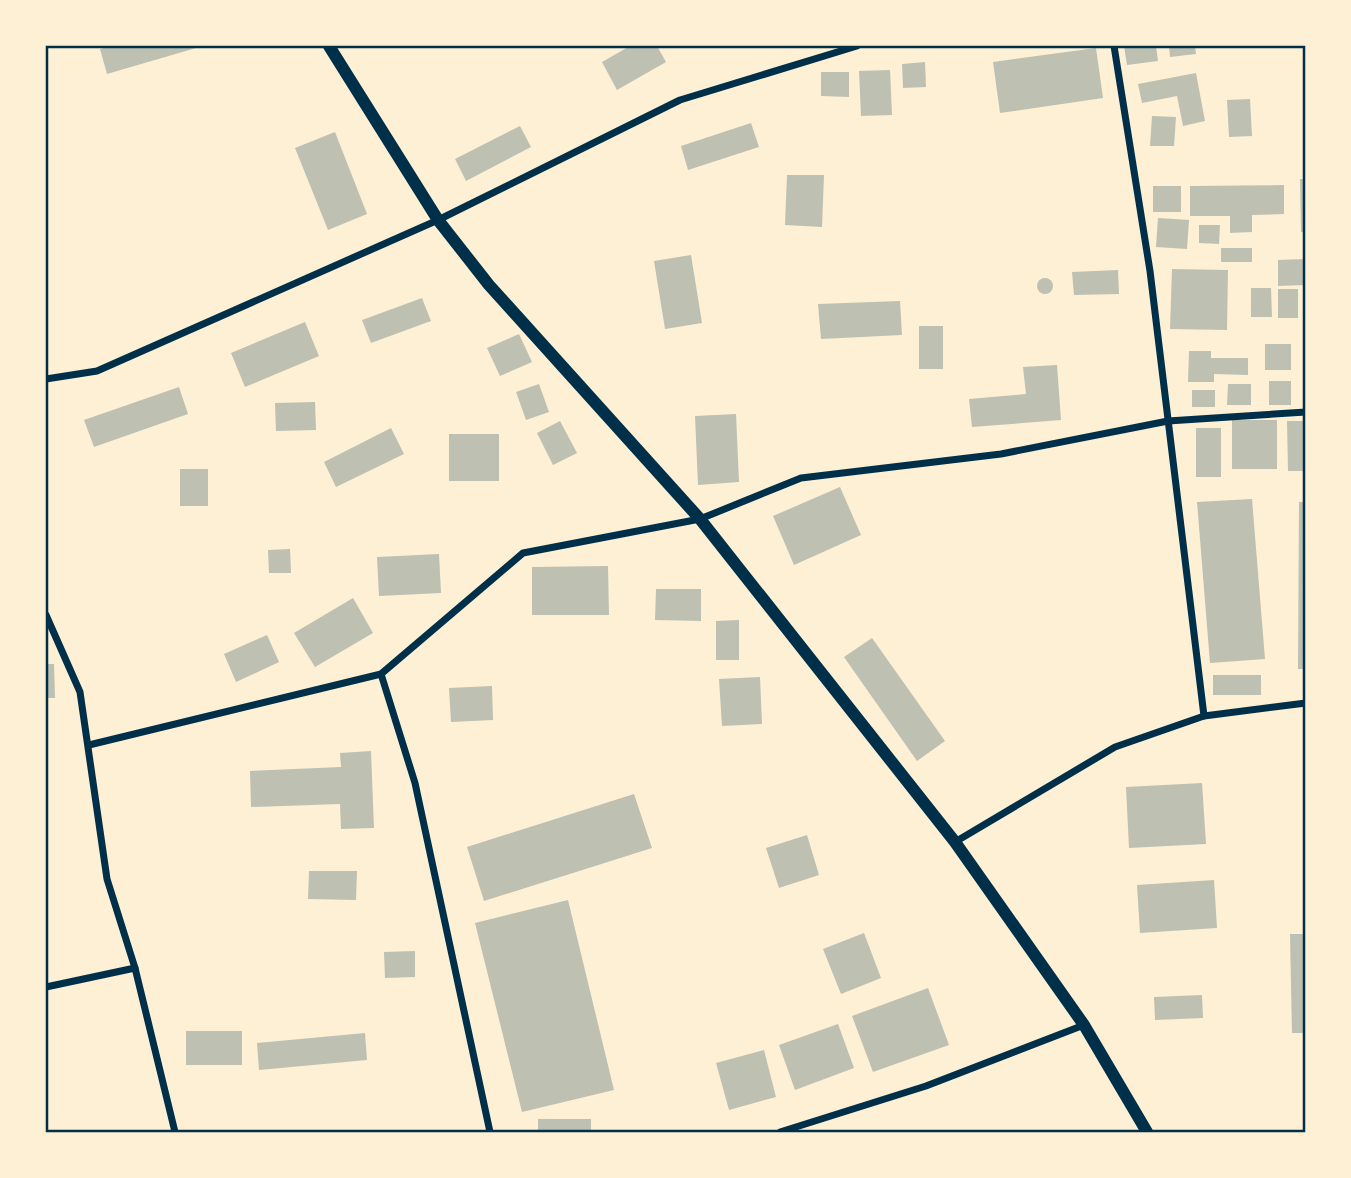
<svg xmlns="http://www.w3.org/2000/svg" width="1351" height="1178" font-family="Overpass,sans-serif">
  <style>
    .building { fill: #bec0b2 }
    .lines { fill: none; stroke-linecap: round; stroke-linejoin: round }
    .minor { stroke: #003049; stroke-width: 7 }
    .tertiary { stroke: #003049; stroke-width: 12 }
    .neatline { fill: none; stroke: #003049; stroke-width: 2.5 }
  </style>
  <rect width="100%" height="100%" fill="#fdf0d5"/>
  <g class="building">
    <path d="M110 46H195L196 48 107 74 100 49Z"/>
    <path d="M630 46H657L666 62 617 90 602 62Z"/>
    <path d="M1124 46H1156L1158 61 1127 65Z"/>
    <path d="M1169 46H1195L1196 54 1170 57Z"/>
    <path d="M1096 48 1103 98 1000 113 993 62Z"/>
    <path d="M925 62 926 87 903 88 902 64Z"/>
    <path d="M890 70 892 115 861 116 859 71Z"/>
    <path d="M821 72H849V97L821 96Z"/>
    <path d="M1196 73 1205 121 1183 126 1177 96 1142 103 1138 84Z"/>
    <path d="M1250 99 1252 136 1229 137 1227 100Z"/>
    <path d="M1152 116 1176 117 1174 146H1150Z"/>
    <path d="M751 123 759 147 688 170 681 146Z"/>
    <path d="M520 126 531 147 466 181 455 159Z"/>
    <path d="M335 132 367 214 328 230 295 148Z"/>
    <path d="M787 175H824L822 227 785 225Z"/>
    <path d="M1300 179H1306V232H1301Z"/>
    <path d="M1284 185V214L1252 215V232L1230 233V216H1190V186Z"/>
    <rect x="1153" y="186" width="28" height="26"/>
    <path d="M1158 218 1189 220 1187 249 1156 247Z"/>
    <path d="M1199 225H1220L1219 244 1199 243Z"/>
    <rect x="1221" y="248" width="31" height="14"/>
    <path d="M691 255 702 323 665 329 654 261Z"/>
    <path d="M1306 259V285L1278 286V260Z"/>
    <path d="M1172 269 1228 270 1227 330 1170 329Z"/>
    <path d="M1118 270 1119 294 1074 295 1072 272Z"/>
    <circle cx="1045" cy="286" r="8"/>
    <path d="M1251 288H1271L1272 317H1251Z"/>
    <rect x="1278" y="289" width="20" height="29"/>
    <path d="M422 298 431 321 371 343 362 320Z"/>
    <path d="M900 301 902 335 821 339 818 304Z"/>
    <path d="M305 322 319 356 245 387 231 353Z"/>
    <rect x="919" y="326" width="24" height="43"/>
    <path d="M519 334 532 362 500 376 487 348Z"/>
    <rect x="1265" y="344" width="26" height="26"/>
    <path d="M1189 351H1211V358H1248V375L1214 374V382H1188Z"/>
    <path d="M1057 365 1061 420 972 427 969 399 1026 394 1023 367Z"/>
    <rect x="1269" y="381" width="22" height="24"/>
    <path d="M539 384 549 412 526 420 516 392Z"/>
    <path d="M1228 384H1251V405H1227Z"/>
    <rect x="1303" y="385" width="3" height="18"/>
    <path d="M179 387 188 414 94 447 84 420Z"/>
    <rect x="1192" y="390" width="23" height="17"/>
    <path d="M315 402 316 430 276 431 275 403Z"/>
    <path d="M736 414 739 482 698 485 695 416Z"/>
    <rect x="1232" y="420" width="45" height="49"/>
    <path d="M560 421 577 453 553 465 537 433Z"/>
    <path d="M1287 421H1306V471H1288Z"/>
    <path d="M391 428 404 454 336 487 324 462Z"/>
    <rect x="1196" y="428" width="25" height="49"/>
    <rect x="449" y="434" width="50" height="47"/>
    <rect x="180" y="469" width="28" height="37"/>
    <path d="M840 487 861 535 794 565 773 516Z"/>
    <path d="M1252 499 1265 659 1210 663 1197 502Z"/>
    <path d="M1299 502H1306V669H1298Z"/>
    <path d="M290 549 291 573H269L268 550Z"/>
    <path d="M439 554 441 593 379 596 377 557Z"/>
    <path d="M608 566 609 615H532V567Z"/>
    <path d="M656 589H701V621L655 620Z"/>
    <path d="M353 598 373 633 315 667 294 633Z"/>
    <path d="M739 620V660H716V621Z"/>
    <path d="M267 635 279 662 236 682 224 654Z"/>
    <path d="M872 638 945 741 917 761 844 657Z"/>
    <path d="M46 664H54L55 698H46Z"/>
    <rect x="1213" y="675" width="48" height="20"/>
    <path d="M760 677 762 724 722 726 719 679Z"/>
    <path d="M492 686 493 720 451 722 449 688Z"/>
    <path d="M371 751 374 828 341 829 340 804 251 807 250 771 341 767 340 753Z"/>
    <path d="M1202 783 1206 844 1129 848 1126 787Z"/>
    <path d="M634 794 652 848 484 901 467 847Z"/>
    <path d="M807 835 819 875 779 888 766 848Z"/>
    <path d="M309 871H357L356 900 308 899Z"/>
    <path d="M1214 880 1217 928 1140 933 1137 885Z"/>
    <path d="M568 900 614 1090 522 1112 475 923Z"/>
    <path d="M864 933 881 978 841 994 823 949Z"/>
    <path d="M1290 934H1306V1033H1292Z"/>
    <path d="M415 951V977L385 978 384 952Z"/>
    <path d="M928 988 949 1045 873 1072 852 1016Z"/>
    <path d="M1202 995 1203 1018 1155 1020 1154 997Z"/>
    <path d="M838 1024 854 1068 795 1090 779 1045Z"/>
    <rect x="186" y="1031" width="56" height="34"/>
    <path d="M365 1033 367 1060 259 1070 257 1043Z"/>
    <path d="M764 1050 776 1097 729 1110 716 1063Z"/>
    <rect x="538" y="1119" width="53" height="13"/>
  </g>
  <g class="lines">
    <g class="minor">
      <path d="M1114 46 1150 271 1204 716"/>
      <path d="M46 379 97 371 438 220 680 100 857 46"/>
      <path d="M46 615 80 692 107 879 135 968 175 1132"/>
      <path d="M381 674 415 783 490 1132"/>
      <path d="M89 745 381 674 523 553 700 519 801 478 1001 454 1168 421 1306 412"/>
      <path d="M955 842 1115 747 1204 716 1306 703"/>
      <path d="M46 987 135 968"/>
      <path d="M780 1132 926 1086 1084 1025"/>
    </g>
    <path class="tertiary" d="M329 46 438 220 489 285 700 519 955 842 1084 1025 1147 1132"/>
  </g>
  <rect width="1351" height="1178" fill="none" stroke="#fdf0d5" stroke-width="94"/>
  <rect x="47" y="47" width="1257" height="1084" class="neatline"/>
</svg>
